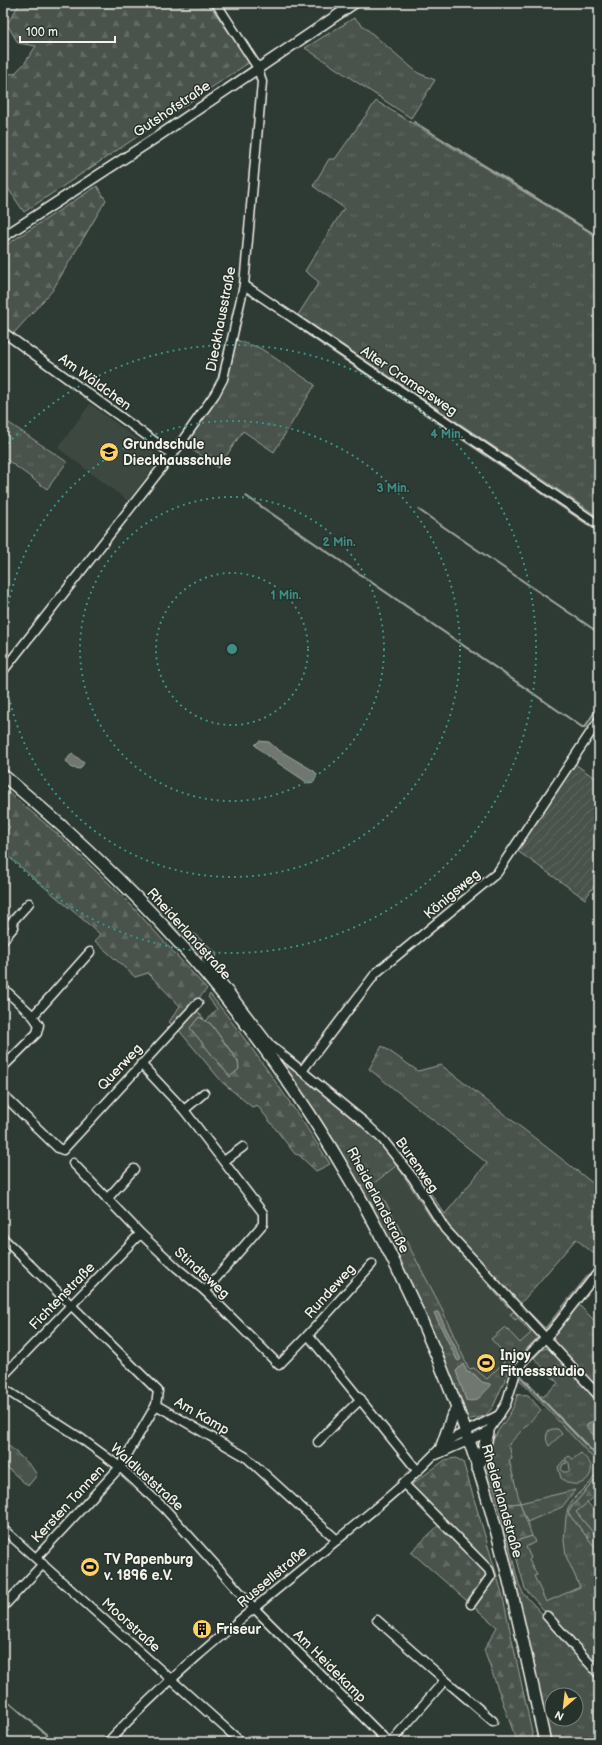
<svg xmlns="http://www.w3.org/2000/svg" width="602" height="1745" font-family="'Balsamiq Sans',sans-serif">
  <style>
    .built { fill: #3c4841 }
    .grass { fill: url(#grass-tufts); stroke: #9ea29a; fill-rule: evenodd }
    .forest { fill: url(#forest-firs); stroke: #9ea29a }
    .garden { fill: url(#garden-furrows); stroke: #9ea29a }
    .water { fill: #6f7770; stroke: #a4a8a0 }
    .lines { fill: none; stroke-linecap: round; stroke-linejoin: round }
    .stream { stroke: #a4a8a0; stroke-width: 2 }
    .minor-casing { stroke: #f4f1e8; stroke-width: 11 }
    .tertiary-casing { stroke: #f4f1e8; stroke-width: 12 }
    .secondary-casing { stroke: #f4f1e8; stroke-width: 14 }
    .minor { stroke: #26332d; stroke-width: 8 }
    .tertiary { stroke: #26332d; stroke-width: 9 }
    .secondary { stroke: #26332d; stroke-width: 11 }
    .ring { fill: none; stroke: #3d8f86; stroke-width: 2; stroke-dasharray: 2 4 }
    .labels { text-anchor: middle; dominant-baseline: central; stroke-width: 3; stroke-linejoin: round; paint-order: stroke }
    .street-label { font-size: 14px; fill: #f4f1e8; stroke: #26332d }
    .poi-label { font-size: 14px; font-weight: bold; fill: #f4f1e8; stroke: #26332d; text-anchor: start }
    .centre { fill: #3d8f86; stroke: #26332d; stroke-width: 2 }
    .ring-label { font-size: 12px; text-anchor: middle; font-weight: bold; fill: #3d8f86; stroke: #26332d; stroke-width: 3; stroke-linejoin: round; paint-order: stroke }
  </style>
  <defs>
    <pattern id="grass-tufts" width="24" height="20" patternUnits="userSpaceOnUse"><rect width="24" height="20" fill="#48524c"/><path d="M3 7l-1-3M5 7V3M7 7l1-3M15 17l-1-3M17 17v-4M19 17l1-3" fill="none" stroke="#636b66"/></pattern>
    <pattern id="forest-firs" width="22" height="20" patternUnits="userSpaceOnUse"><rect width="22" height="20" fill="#48524c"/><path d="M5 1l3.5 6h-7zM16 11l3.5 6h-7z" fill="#636b66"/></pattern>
    <pattern id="garden-furrows" width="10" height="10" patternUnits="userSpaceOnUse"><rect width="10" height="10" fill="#48524c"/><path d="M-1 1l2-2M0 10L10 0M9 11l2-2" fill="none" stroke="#636b66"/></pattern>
  </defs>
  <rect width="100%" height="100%" fill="#2e3b34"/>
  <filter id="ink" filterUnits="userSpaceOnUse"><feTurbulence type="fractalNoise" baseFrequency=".025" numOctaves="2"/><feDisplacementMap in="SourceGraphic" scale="8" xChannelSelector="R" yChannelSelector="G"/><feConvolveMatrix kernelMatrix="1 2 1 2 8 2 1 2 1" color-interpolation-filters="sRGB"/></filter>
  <g filter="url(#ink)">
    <g class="built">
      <path d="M90 404 161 457 128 501 58 448Z"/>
      <path d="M397 1165 434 1223 533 1335 534 1340 512 1364 483 1408 438 1301 386 1203 373 1184Z"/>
      <path d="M545 1407 596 1460 598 1471 591 1482 572 1502 576 1512 599 1540V1623L575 1644 525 1589 512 1542 532 1536 520 1503 509 1460 512 1459 509 1444Z"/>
    </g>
    <g class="grass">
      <path d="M354 18 418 73 435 80 411 118 305 48Z"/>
      <path d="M376 101 599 238V517L298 315 319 282 305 271 344 208 313 186 329 159H335Z"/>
      <path d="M236 340 260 348 315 385 274 452 243 431 218 468 184 444 221 392 230 368Z"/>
      <path d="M3 419 67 462 47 489 3 457Z"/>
      <path d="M176 919 217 953 216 958 204 948 197 954 171 924Z"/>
      <path d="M199 1017 211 1024 238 1062 239 1069 230 1077 190 1028Z"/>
      <path d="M382 1046 418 1071 441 1065 599 1188V1258L576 1239 521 1303 523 1306 522 1307 442 1221 427 1196 429 1191 445 1214 487 1163 369 1069Z"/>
      <path d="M271 1049 364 1124 392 1152 440 1226 439 1229 434 1223 397 1165 373 1184 386 1203 438 1301 469 1369 474 1368 487 1379 508 1358 512 1364 493 1407 485 1416 471 1419 465 1413 435 1337 374 1215Z"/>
      <path d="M449 1236 510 1304 508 1307 446 1237Z"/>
      <path d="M588 1275 590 1276 543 1332 524 1313 527 1310 545 1328Z"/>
      <path d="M578 1304 599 1325V1377L593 1382 599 1389V1392L553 1342V1336Z"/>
      <path d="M515 1311 537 1334V1338L513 1363 491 1339 505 1327 520 1343 531 1333 518 1318 515 1320 510 1314Z"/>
      <path d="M547 1348 555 1352 599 1401V1460L592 1457 519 1379 521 1375 543 1397 558 1383 534 1358 543 1349Z"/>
      <path d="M520 1394 528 1395 541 1410 509 1444 512 1459 509 1460 520 1503 575 1490 562 1507 527 1522 520 1503 501 1505C496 1484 483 1456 495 1436 503 1422 514 1412 517 1395Z"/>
      <path d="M553 1429H558L562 1434 549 1446C546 1440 545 1436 549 1430Z"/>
      <path d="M8 1445 31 1466 37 1475 28 1486 3 1464V1451Z"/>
      <path d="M486 1453H488L489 1468 519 1584 523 1593 599 1676V1742H550L494 1506 487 1472ZM552 1695H576V1719H552Z"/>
      <path d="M581 1453C584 1457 590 1461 591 1466 593 1476 583 1486 573 1484 569 1484 565 1481 561 1478L558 1467 564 1460 567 1463 563 1464 561 1469 563 1472H567L570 1470 569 1463 565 1459 569 1456 573 1459Z"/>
      <path d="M599 1469V1476L573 1505 568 1513 599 1552V1672L525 1589 512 1542 532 1536 535 1542 526 1547 531 1558 529 1560 537 1575 534 1576 546 1602 580 1587 566 1556 564 1541 566 1517 568 1509 572 1501 591 1482Z"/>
      <path d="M587 1502 599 1516V1540L576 1512Z"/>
    </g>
    <g class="forest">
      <path d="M20 3H208L250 62 24 212 3 181V73L14 74 24 64 36 46 18 43 7 24Z"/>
      <path d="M97 186 106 200 52 291 3 345V247Z"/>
      <path d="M3 788 60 836 129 903 207 989 173 1026 169 1022 180 1006 148 973 135 977 95 941 100 934 3 852V834L10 827 3 821Z"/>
      <path d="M210 994C253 1048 293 1105 330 1164L316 1171 299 1155 295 1154 257 1105 252 1107 223 1083 177 1028 195 1008 204 1019 199 1017 190 1028 230 1077 239 1069 238 1061 211 1024 206 1021 217 1009 208 997Z"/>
      <path d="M456 1458 463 1462 502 1593 534 1742H517L484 1650 497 1627 411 1552 441 1523 407 1488 445 1460Z"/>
      <path d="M599 1476V1493L576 1512 599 1540V1552L568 1513 573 1505Z"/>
      <path d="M520 1503 532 1536 512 1542 501 1505Z"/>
    </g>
    <path class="garden" d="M575 764 599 781V879L585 899 516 850Z"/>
    <g class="water">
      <path d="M259 741 269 742 277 749 314 771 317 774 314 782 308 783 266 755 255 745Z"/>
      <path d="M72 753 84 763 80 769 72 768 66 761Z"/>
      <path d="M436 1312H438L461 1359 459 1361 457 1360 434 1313Z"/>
      <path d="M463 1364 467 1372 474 1374 482 1382 490 1384V1387C482 1393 479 1404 466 1400L456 1371Z"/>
      <path d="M599 1419V1440H598L586 1427 588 1423Z"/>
    </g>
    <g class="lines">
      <g class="stream">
        <path d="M414 122 599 237"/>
        <path d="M305 321 599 519"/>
        <path d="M304 332 599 532"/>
        <path d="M246 496 582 727H585L599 705"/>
        <path d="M419 510 599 633"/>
        <path d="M369 1186 402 1244"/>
        <path d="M522 1378 533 1390 597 1456"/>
        <path d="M3 1697 55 1742"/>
      </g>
      <defs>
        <g id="minor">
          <path d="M244 285 599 525"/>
          <path d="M3 332 172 454"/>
          <path d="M3 671 178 447 215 394 223 379 244 285 262 82 258 68 216 3"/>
          <path d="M3 940 14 927 11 923 29 903"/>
          <path d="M206 959 214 972 270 1045 363 1121 383 1140 413 1178 445 1229 599 1396"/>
          <path d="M3 988 33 1016 39 1025 37 1033 3 1067"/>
          <path d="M33 1016 90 952"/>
          <path d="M141 1064 184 1110 263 1213V1224L205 1291"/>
          <path d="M302 1071 376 973 497 873 599 720"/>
          <path d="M3 1095 58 1148 63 1150 198 1003"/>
          <path d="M184 1110 204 1093"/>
          <path d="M224 1161 243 1147"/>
          <path d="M73 1163 142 1235 177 1268 205 1291 279 1365 308 1335"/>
          <path d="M107 1199 134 1169"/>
          <path d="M3 1238 158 1391 156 1405 246 1457 337 1540"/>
          <path d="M372 1264 308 1335 417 1470"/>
          <path d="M3 1376 137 1237 142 1235"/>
          <path d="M3 1388 79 1437 120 1467 165 1509 254 1608 388 1742"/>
          <path d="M318 1442 341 1418 361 1399"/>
          <path d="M436 1455 488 1432 506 1404 515 1375 523 1361 552 1331 599 1271"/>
          <path d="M403 1483 489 1570 491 1576 471 1604"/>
          <path d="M3 1529 241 1742"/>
          <path d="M36 1558 120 1467 156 1405"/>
          <path d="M3 1607 43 1564"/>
          <path d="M547 1616 599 1674"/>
          <path d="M377 1620 445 1680 391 1742"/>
          <path d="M445 1680 493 1721"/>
          <path d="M108 1742C174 1671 251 1611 326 1549 366 1516 407 1484 442 1446L455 1437 499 1415"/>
        </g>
        <path id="tertiary" d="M3 237 157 137 355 3"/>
        <g id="secondary">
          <path d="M3 775C76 836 145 901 206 974 325 1116 412 1274 472 1449 504 1544 523 1644 545 1742"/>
          <path d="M442 1446 452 1417 457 1409"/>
          <path d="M477 1467 482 1457 488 1432"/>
        </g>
      </defs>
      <use href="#minor" class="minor-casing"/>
      <use href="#tertiary" class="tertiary-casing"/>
      <use href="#secondary" class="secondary-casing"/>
      <use href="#minor" class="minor"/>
      <use href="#tertiary" class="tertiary"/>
      <use href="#secondary" class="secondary"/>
    </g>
  </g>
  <g class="ring">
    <circle cx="232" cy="649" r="76"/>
    <circle cx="232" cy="649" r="152"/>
    <circle cx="232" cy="649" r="228"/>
    <path d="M4 448A304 304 0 1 1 4 850"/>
  </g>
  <defs>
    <symbol id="school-disc" viewBox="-11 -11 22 22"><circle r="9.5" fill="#ffd166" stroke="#26332d"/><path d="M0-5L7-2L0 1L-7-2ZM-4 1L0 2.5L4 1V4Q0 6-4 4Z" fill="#111"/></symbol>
    <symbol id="stadium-disc" viewBox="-11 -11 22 22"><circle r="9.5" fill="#ffd166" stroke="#26332d"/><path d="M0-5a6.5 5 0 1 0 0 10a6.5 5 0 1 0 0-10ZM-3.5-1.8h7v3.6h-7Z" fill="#111"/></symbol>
    <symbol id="building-disc" viewBox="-11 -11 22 22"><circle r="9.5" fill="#ffd166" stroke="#26332d"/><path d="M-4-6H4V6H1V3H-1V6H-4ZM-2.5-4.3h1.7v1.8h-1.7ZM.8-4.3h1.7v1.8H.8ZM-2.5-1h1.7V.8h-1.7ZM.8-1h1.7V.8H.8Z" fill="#111"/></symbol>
  </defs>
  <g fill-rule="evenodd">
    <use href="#school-disc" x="98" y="441" width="22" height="22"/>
    <use href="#stadium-disc" x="475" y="1352" width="22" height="22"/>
    <use href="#stadium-disc" x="79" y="1556" width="22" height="22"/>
    <use href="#building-disc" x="191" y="1618" width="22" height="22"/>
  </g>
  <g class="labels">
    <g class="street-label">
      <text transform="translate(172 109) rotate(-34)">Gutshofstraße</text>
      <text transform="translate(221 319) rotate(-79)">Dieckhausstraße</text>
      <text transform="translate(409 381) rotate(34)">Alter Cramersweg</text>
      <text transform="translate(95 382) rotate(36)">Am Wäldchen</text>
      <text transform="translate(452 894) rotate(-40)">Königsweg</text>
      <text transform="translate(189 934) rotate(48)">Rheiderlandstraße</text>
      <text transform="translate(120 1067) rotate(-47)">Querweg</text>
      <text transform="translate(417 1165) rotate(55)">Burenweg</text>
      <text transform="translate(378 1200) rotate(62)">Rheiderlandstraße</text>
      <text transform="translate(202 1273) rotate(42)">Stindtsweg</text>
      <text transform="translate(330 1291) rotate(-48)">Rundeweg</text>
      <text transform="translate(62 1296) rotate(-46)">Fichtenstraße</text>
      <text transform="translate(202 1416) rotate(30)">Am Kamp</text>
      <text transform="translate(147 1477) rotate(42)">Waldluststraße</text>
      <text transform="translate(502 1501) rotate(74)">Rheiderlandstraße</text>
      <text transform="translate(68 1504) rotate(-47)">Kersten Tannen</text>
      <text transform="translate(272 1577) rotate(-40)">Russellstraße</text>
      <text transform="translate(131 1625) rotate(42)">Moorstraße</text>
      <text transform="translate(330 1666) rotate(45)">Am Heidekamp</text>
    </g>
    <g class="poi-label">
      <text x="123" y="444">Grundschule<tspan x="123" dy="16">Dieckhausschule</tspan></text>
      <text x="500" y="1355">Injoy<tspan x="500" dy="16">Fitnessstudio</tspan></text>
      <text x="104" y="1559">TV Papenburg<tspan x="104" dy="16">v. 1896 e.V.</tspan></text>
      <text x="216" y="1629">Friseur</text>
    </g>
  </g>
  <circle cx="232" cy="649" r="6" class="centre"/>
  <g class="ring-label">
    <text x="447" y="438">4 Min.</text>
    <text x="393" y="492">3 Min.</text>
    <text x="339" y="546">2 Min.</text>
    <text x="286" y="599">1 Min.</text>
  </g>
  <rect width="602" height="1745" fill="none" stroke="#26332d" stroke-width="16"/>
  <rect x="8" y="8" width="586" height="1729" fill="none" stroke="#f4f1e8" stroke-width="1.5" filter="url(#ink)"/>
  <g transform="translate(564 1707) rotate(208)"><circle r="19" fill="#26332d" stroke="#787f78"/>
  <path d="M0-3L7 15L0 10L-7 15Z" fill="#ffd166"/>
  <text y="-6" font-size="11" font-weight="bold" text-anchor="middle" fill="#f4f1e8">N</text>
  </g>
  <path d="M20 36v6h95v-6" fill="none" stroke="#f4f1e8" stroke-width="2"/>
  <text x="26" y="36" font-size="12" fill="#f4f1e8" stroke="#26332d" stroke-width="3" paint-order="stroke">100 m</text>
</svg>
